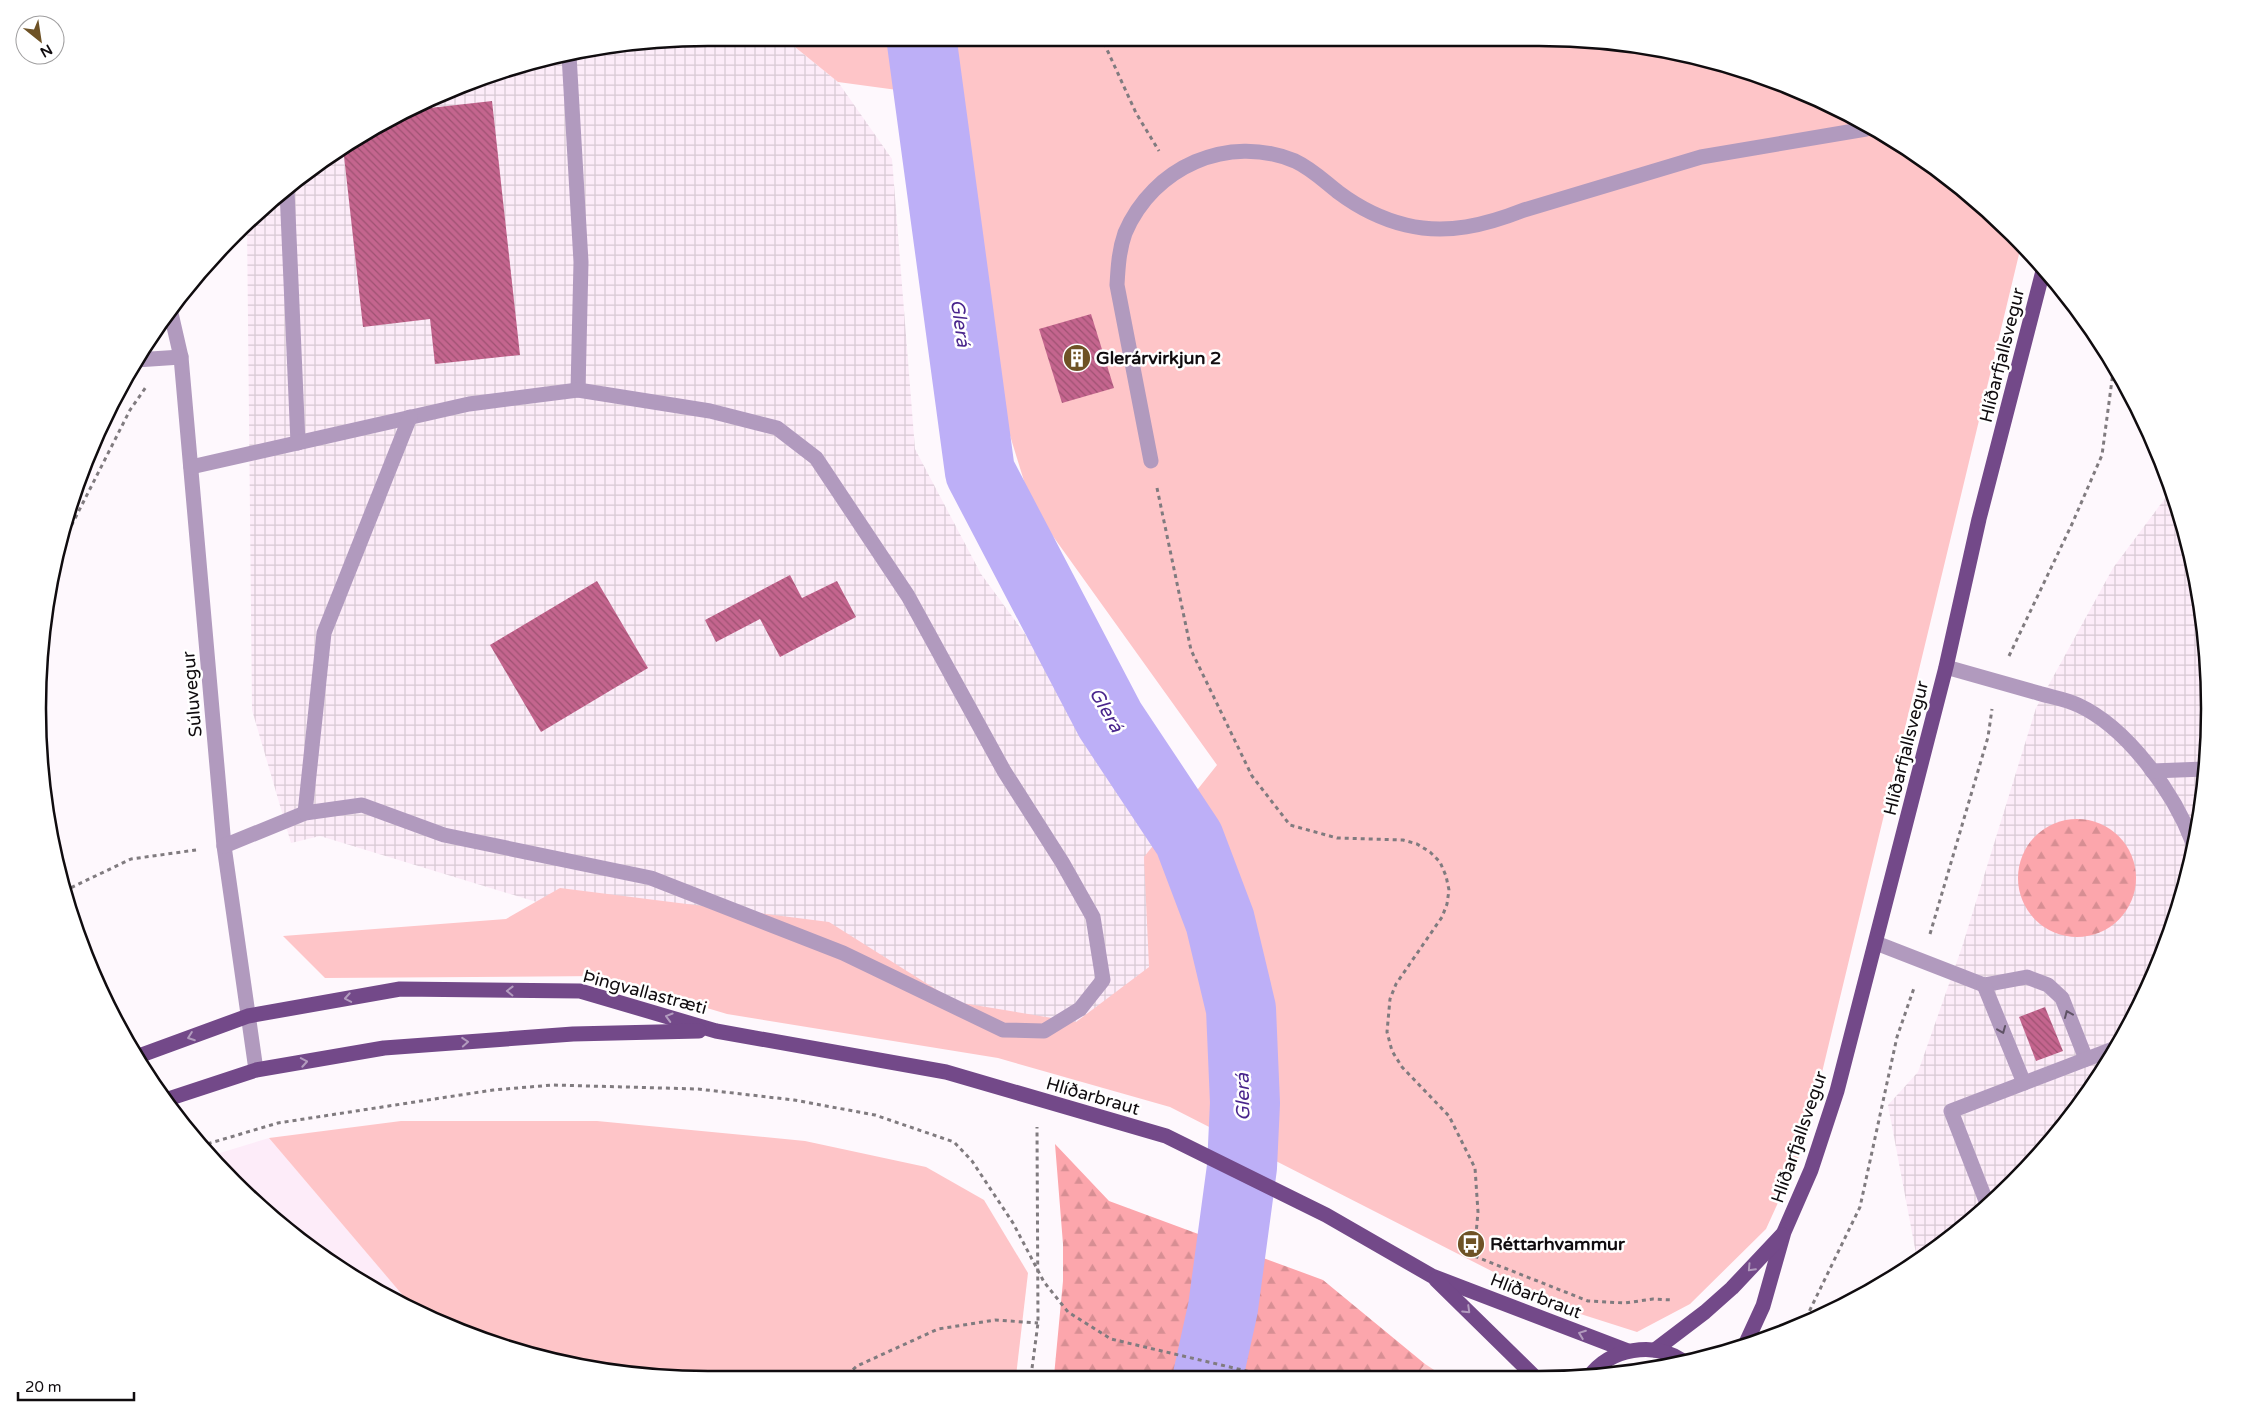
<svg xmlns="http://www.w3.org/2000/svg" width="2247" height="1417" font-family="'Varela Round',sans-serif">
  <style>
    .built { fill: #fdecf9 }
    .industrial { fill: url(#industrial-grid) }
    .green { fill: #fec5c8 }
    .forest { fill: url(#forest-firs) }
    .lines { fill: none; stroke-linecap: round; stroke-linejoin: round }
    .river { stroke: #bdaff7; stroke-width: 70 }
    .building { fill: url(#building-back-hatch) }
    .path { stroke: #807b7f; stroke-width: 3; stroke-dasharray: 4 4; stroke-linecap: butt }
    .minor { stroke: #b19abe; stroke-width: 15 }
    .major { stroke: #734989; stroke-width: 15 }
    .oneway { stroke: #b29bbe }
    .oneway2 { stroke: #605366 }
    .labels { text-anchor: middle; dominant-baseline: central; stroke-width: 5; stroke-linejoin: round; paint-order: stroke }
    .street-label { font-size: 18px; fill: #100c0f; stroke: #fff }
    .poi-label { font-size: 18px; font-weight: bold; fill: #100c0f; stroke: #fff; text-anchor: start }
    .water-label { font-size: 19px; font-style: italic; fill: #49258c; stroke: #fff }
    .rim { fill: none; stroke: #100c0f; stroke-width: 2.5 }
  </style>
  <defs>
    <pattern id="industrial-grid" width="8" height="8" patternUnits="userSpaceOnUse" patternTransform="scale(1.25)"><rect width="8" height="8" fill="#fdecf9"/><path d="M0 4h8M4 0v8" fill="none" stroke="#d8c9d4"/></pattern>
    <pattern id="forest-firs" width="22" height="20" patternUnits="userSpaceOnUse" patternTransform="scale(1.25)"><rect width="22" height="20" fill="#fca6ac"/><path d="M5 1l3.5 6h-7zM16 11l3.5 6h-7z" fill="#d78e93"/></pattern>
    <pattern id="building-back-hatch" width="6" height="6" patternUnits="userSpaceOnUse" patternTransform="scale(1.25)"><rect width="6" height="6" fill="#c4658e"/><path d="M-1 5l2 2M0 0l6 6M5-1l2 2" fill="none" stroke="#9e5272"/></pattern>
  </defs>
  <rect width="100%" height="100%" fill="#fef8fd"/>
  <path class="built" d="M269 1138 411 1305 300 1241 210 1156Z"/>
  <g class="industrial">
    <path d="M621 43H790L838 82 892 159 915 449 981 574 1112 753 1195 919 1100 1047 674 944 320 836 291 843 252 710 247 223 335 151 493 73Z"/>
    <path d="M2172 489 2204 621 2208 753 2187 882 2140 1006 2071 1117 1981 1213 1917 1259 1888 1105 1918 1072 1962 947 2036 708 2113 568Z"/>
  </g>
  <g class="green">
    <path d="M790 43H1626L1796 89 1947 176 2021 246 1805 1143 1766 1229 1690 1304 1637 1332 1568 1310 1170 1107 998 1058 727 1014 600 976 325 978 283 936 506 919 560 888 829 922 956 1002 1076 1022 1149 967 1144 857 1217 765 1032 507 979 335 949 97 838 82Z"/>
    <path d="M401 1121H597L805 1141 926 1167 984 1200 1028 1273 1016 1376 621 1374 451 1328 411 1305 269 1138Z"/>
    <path d="M1425 1364 1445 1377H1415Z"/>
  </g>
  <g class="forest">
    <circle cx="2077" cy="878" r="59"/>
    <path d="M1055 1144 1109 1201 1323 1280 1425 1364 1415 1377 1054 1376 1063 1281V1244Z"/>
  </g>
  <g class="lines">
    <path class="river" d="M922 43 980 472 1110 720 1189 839 1220 921 1241 1009 1245 1103 1242 1167 1223 1308 1208 1376"/>
  </g>
  <g class="building">
    <path d="M492 101 520 355 435 364 430 319 363 327 343 147 421 109Z"/>
    <path d="M1091 314 1114 388 1062 403 1039 329Z"/>
    <path d="M790 575 802 598 837 581 856 617 780 657 760 619 716 642 705 620Z"/>
    <path d="M597 581 648 668 541 732 490 645Z"/>
    <path d="M2045 1007 2063 1051 2036 1061 2019 1017Z"/>
  </g>
  <g class="lines">
    <g class="path">
      <path d="M1104 43 1136 113 1159 151"/>
      <path d="M1157 488 1191 650 1252 776 1290 825 1337 838 1403 840 1417 844 1430 852 1440 862 1446 876 1449 890 1447 904 1442 917 1396 984 1390 999 1387 1032 1392 1051 1402 1067 1449 1116 1475 1168 1478 1212 1474 1256 1588 1301 1625 1303 1653 1299 1673 1300"/>
      <path d="M57 554 130 410 146 387"/>
      <path d="M2009 656 2072 524 2102 455 2114 365"/>
      <path d="M64 891 131 859 196 850"/>
      <path d="M1930 934 1988 737 1992 709"/>
      <path d="M200 1146 278 1123 493 1090 553 1085 698 1089 794 1100 875 1115 954 1142 972 1161 1013 1223 1044 1282 1068 1312 1111 1339 1272 1377"/>
      <path d="M1806 1318 1860 1207 1897 1037 1914 988"/>
      <path d="M847 1375 857 1366 938 1329 995 1320 1038 1323"/>
      <path d="M1031 1376 1038 1323 1037 1127"/>
    </g>
    <g class="minor">
      <path d="M569 55 581 262 578 390"/>
      <path d="M287 190 298 443"/>
      <path d="M170 309 181 357 224 846 256 1070"/>
      <path d="M136 360 181 357"/>
      <path d="M1151 461 1117 285C1118 267 1119 250 1125 233 1153 167 1228 133 1295 161 1312 169 1324 181 1338 192 1358 207 1381 219 1406 225 1447 235 1486 225 1524 210L1701 157 1866 129"/>
      <path d="M191 467 469 404 578 390 710 411 777 428 816 458 908 596 1004 771 1062 862 1093 917 1103 980 1080 1009 1044 1031 1003 1030 843 953 651 878 444 835 362 805 305 813 224 846"/>
      <path d="M1946 667C1977 676 2007 684 2038 693 2051 697 2066 699 2078 705 2128 728 2174 793 2193 843"/>
      <path d="M2152 771 2205 769"/>
      <path d="M305 813 324 633 410 417"/>
      <path d="M1876 943 1984 985 2027 977 2048 985 2062 998 2086 1059"/>
      <path d="M1984 985 2024 1083"/>
      <path d="M1988 1206 1951 1111 2113 1049"/>
    </g>
    <g class="major">
      <path d="M136 1057 248 1016 400 989 580 991 716 1031 946 1072 1166 1136 1326 1215 1432 1276 1628 1351"/>
      <path d="M165 1100 256 1070 384 1048 573 1034 699 1031"/>
      <path d="M1436 1280 1536 1378"/>
      <path d="M1746 1343 1763 1306 1784 1232 1811 1170 1837 1091 1946 667 1979 519 2044 267"/>
      <path d="M1655 1350 1705 1312 1732 1288 1782 1235"/>
      <path d="M1589 1377C1610 1348 1654 1341 1683 1361"/>
    </g>
  </g>
  <defs><path id="oneway-chevron" d="M-2-3.5L2.5 0L-2 3.5" fill="none" stroke-width="1.6" stroke-linecap="round" stroke-linejoin="round" transform="scale(1.25)"/></defs>
  <g class="oneway">
    <use href="#oneway-chevron" transform="translate(510 991) rotate(-179)"/>
    <use href="#oneway-chevron" transform="translate(348 998) rotate(170)"/>
    <use href="#oneway-chevron" transform="translate(669 1017) rotate(-164)"/>
    <use href="#oneway-chevron" transform="translate(191 1037) rotate(160)"/>
    <use href="#oneway-chevron" transform="translate(465 1042) rotate(-4)"/>
    <use href="#oneway-chevron" transform="translate(304 1062) rotate(-10)"/>
    <use href="#oneway-chevron" transform="translate(1751 1268) rotate(133)"/>
    <use href="#oneway-chevron" transform="translate(1467 1310) rotate(44)"/>
    <use href="#oneway-chevron" transform="translate(1582 1334) rotate(-159)"/>
  </g>
  <g class="oneway2">
    <use href="#oneway-chevron" transform="translate(2068 1014) rotate(-113)"/>
    <use href="#oneway-chevron" transform="translate(2002 1030) rotate(68)"/>
  </g>
  <defs>
    <symbol id="building-disc" viewBox="-11 -11 22 22"><circle r="9.5" fill="#6e5225" stroke="#fff"/><path d="M-4-6H4V6H1V3H-1V6H-4ZM-2.5-4.3h1.7v1.8h-1.7ZM.8-4.3h1.7v1.8H.8ZM-2.5-1h1.7V.8h-1.7ZM.8-1h1.7V.8H.8Z" fill="#fff"/></symbol>
    <symbol id="bus-disc" viewBox="-11 -11 22 22"><circle r="9.5" fill="#6e5225" stroke="#fff"/><path d="M-5-6H5V4H4V6H2V4H-2V6H-4V4H-5ZM-3.5-4V0h7V-4ZM-3.5 1.2v1.5H-2V1.2ZM2 1.2v1.5H3.5V1.2Z" fill="#fff"/></symbol>
  </defs>
  <g fill-rule="evenodd">
    <use href="#building-disc" x="1061" y="342" width="32" height="32"/>
    <use href="#bus-disc" x="1455" y="1228" width="32" height="32"/>
  </g>
  <g class="labels">
    <g class="street-label">
      <text transform="translate(2002 355) rotate(-76)">Hlíðarfjallsvegur</text>
      <text transform="translate(192 694) rotate(-95)">Súluvegur</text>
      <text transform="translate(1906 748) rotate(-76)">Hlíðarfjallsvegur</text>
      <text transform="translate(645 992) rotate(15)">Þingvallastræti</text>
      <text transform="translate(1093 1096) rotate(16)">Hlíðarbraut</text>
      <text transform="translate(1799 1137) rotate(-71)">Hlíðarfjallsvegur</text>
      <text transform="translate(1536 1296) rotate(21)">Hlíðarbraut</text>
    </g>
    <g class="poi-label">
      <text x="1096" y="358">Glerárvirkjun 2</text>
      <text x="1490" y="1244">Réttarhvammur</text>
    </g>
    <g class="water-label">
      <text transform="translate(960 323) rotate(82)">Glerá</text>
      <text transform="translate(1106 710) rotate(60)">Glerá</text>
      <text transform="translate(1243 1097) rotate(-91)">Glerá</text>
    </g>
  </g>
  <path d="M0 0H2247V1417H0ZM708 46H1539A662 662 0 0 1 2201 708V709A662 662 0 0 1 1539 1371H708A662 662 0 0 1 46 709V708A662 662 0 0 1 708 46Z" fill="#fff" fill-rule="evenodd"/>
  <path class="rim" d="M708 46H1539A662 662 0 0 1 2201 708V709A662 662 0 0 1 1539 1371H708A662 662 0 0 1 46 709V708A662 662 0 0 1 708 46Z"/>
  <g transform="translate(40 40) rotate(150)"><circle r="24" fill="#ffffff" stroke="#9f9e9f"/>
  <path d="M0-4L9 19L0 12L-9 19Z" fill="#6e5225"/>
  <text y="-8" font-size="14" font-weight="bold" text-anchor="middle" fill="#100c0f">N</text>
  </g>
  <path d="M18 1392v8h116v-8" fill="none" stroke="#100c0f" stroke-width="2.5"/>
  <text x="25" y="1392" font-size="15" fill="#100c0f" stroke="#ffffff" stroke-width="4" paint-order="stroke">20 m</text>
</svg>
